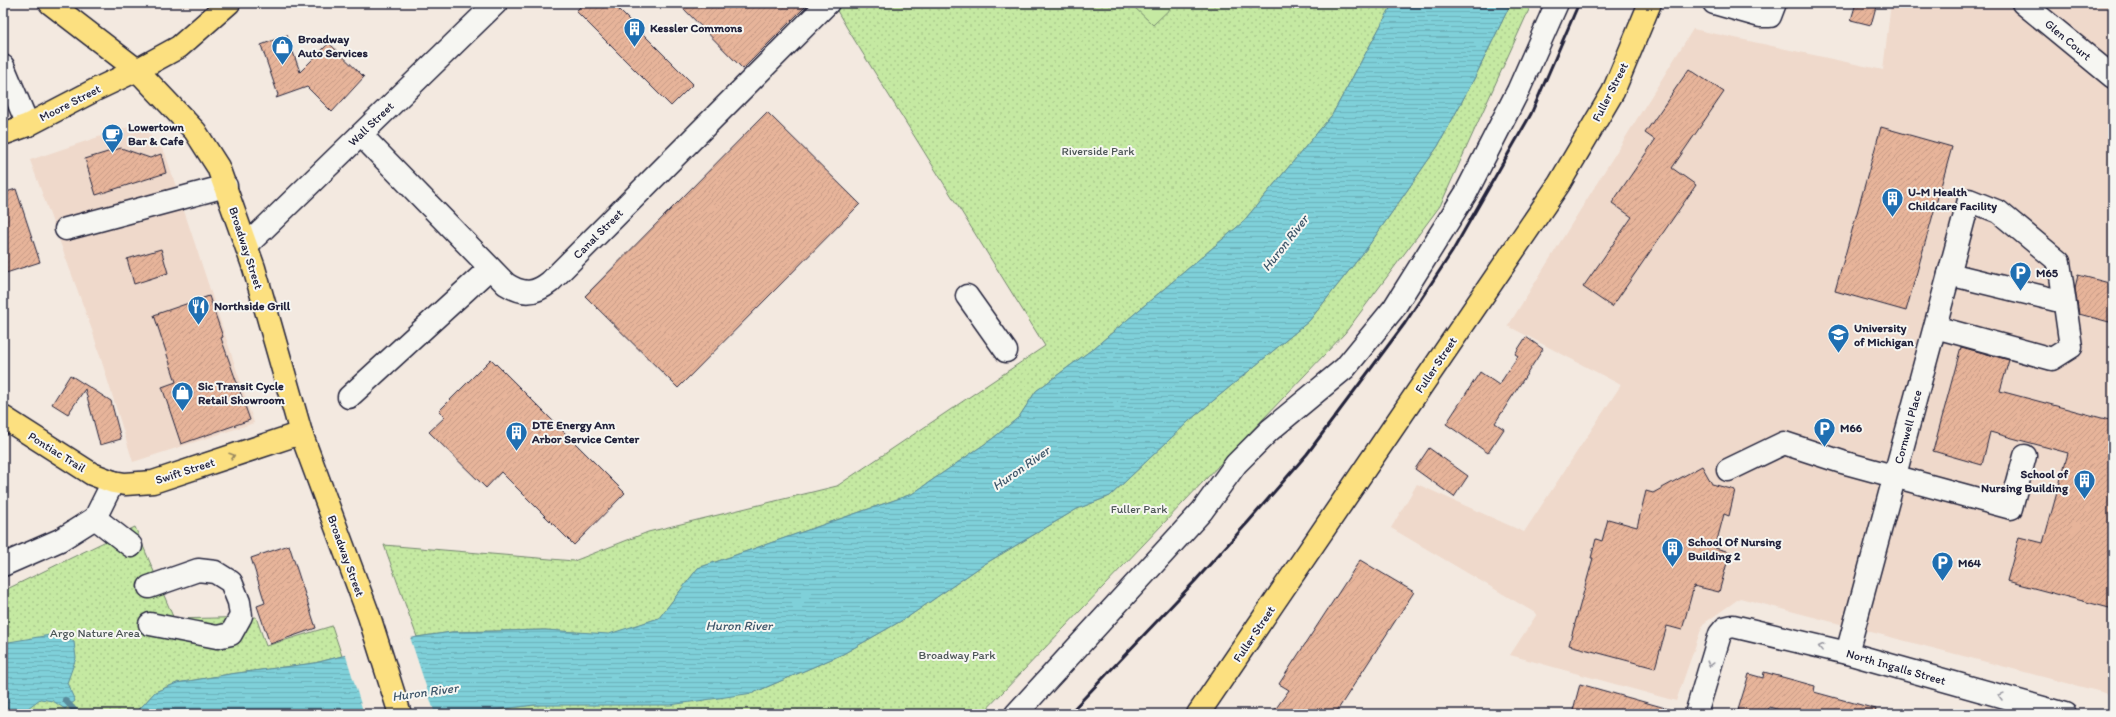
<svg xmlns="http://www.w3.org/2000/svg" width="2116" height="717" font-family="Itim,sans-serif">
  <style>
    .built { fill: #efd9cb }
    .park { fill: url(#park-dots); stroke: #74866e }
    .garden { fill: #c5e9a2; stroke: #74866e }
    .water { fill: url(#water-rules); stroke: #5a8a9a }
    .pier { fill: #f3e9e0 }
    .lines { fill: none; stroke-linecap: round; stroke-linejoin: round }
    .stream { stroke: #5a8a9a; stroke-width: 6 }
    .building { fill: url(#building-hatch); stroke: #22223b }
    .minor-casing { stroke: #22223b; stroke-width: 25 }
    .major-casing { stroke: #22223b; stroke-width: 25 }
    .minor { stroke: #f6f6f2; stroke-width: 22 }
    .major { stroke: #fce080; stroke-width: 22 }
    .rail { stroke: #22223b; stroke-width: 3 }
    .oneway { stroke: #9a8a61 }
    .oneway2 { stroke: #9797a0 }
    .labels { text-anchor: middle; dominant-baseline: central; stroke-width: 4; stroke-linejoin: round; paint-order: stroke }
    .poi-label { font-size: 12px; font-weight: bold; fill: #22223b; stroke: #f6f6f2; text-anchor: start }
    .street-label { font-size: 12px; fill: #22223b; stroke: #f6f6f2 }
    .park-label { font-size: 12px; fill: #4b5455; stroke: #f6f6f2 }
    .water-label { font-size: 13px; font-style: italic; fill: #3e566a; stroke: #f6f6f2 }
  </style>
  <defs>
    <pattern id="park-dots" width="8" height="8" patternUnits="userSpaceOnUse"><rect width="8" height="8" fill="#c5e9a2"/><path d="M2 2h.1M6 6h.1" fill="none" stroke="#a9c88c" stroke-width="1.8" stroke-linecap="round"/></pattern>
    <pattern id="water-rules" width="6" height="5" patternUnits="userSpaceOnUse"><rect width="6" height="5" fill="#7fd0d9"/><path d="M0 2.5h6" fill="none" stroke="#6db2bb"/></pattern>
    <pattern id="building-hatch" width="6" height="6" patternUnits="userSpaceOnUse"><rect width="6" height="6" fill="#e7b49a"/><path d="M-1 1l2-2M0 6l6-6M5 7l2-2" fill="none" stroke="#c69a86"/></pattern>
  </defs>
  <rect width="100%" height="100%" fill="#f3e9e0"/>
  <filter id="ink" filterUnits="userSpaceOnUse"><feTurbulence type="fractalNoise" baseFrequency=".025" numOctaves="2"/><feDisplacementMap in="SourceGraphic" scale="8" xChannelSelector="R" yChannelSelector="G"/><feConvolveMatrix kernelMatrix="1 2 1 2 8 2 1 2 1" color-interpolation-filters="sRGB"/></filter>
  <g filter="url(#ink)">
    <g class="built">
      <path d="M1891 3H2113V695L1740 598 1703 624 1676 701 1510 655 1537 614 1391 528 1417 484 1524 532 1621 385 1508 326 1693 29 1883 70Z"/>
      <path d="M140 123 165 153 254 423 133 462 92 330 30 160Z"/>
    </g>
    <g class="park">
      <path d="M842 3H1393L1332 115 1242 223 1094 348 1036 391 1019 417 992 439 912 494 698 568 659 618 609 635 545 630 452 632 417 637 384 545 574 561 648 532 837 486 1045 346 847 28 836 9Z"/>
      <path d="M1511 3H1532L1440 206 1345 333 982 714H462L534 705 753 693 843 654 908 617 983 565 1077 509 1110 496 1190 420 1309 321 1367 248 1438 146 1475 77Z"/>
      <path d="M135 527 174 619 256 617 266 646 332 626 342 656 315 663 230 674 177 683 155 692 135 714H90L86 711 81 714H3V591Z"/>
    </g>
    <path class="garden" d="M1130 3H1176L1153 25Z"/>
    <g class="water">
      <path d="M1393 3H1511L1475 77 1438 146 1367 248 1309 321 1190 420 1110 496 1077 509 983 565 908 617 843 654 753 693 670 705H534L462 714H135L155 692 177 683 230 674 315 663 417 637 452 632 545 630 609 634 659 618 698 568 912 494 992 439 1019 417 1036 391 1094 348 1242 223 1332 115Z"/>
      <path d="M62 633 74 642 76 658 67 683 75 701 65 709 53 701 40 699 20 714H3V643Z"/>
    </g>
    <path class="pier" d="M410 637 435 714H364L345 653Z"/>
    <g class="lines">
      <path class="stream" d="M65 700 78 714"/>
    </g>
    <g class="building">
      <path d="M584 3H612L693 84 671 106 576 11Z"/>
      <path d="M678 3H809L743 69Z"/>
      <path d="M1856 3H1877L1871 25 1851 20Z"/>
      <path d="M287 35 300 72 329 43 364 77 332 112 307 87 276 98 278 95 261 45Z"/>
      <path d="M1689 69 1724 92 1672 168 1696 185 1612 307 1583 287 1632 217 1612 203 1655 140 1645 133Z"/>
      <path d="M767 112 860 204 678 388 585 296Z"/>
      <path d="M1881 127 1952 147 1906 311 1835 291Z"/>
      <path d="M121 148 150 158 161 154 166 173 96 195 85 159Z"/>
      <path d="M16 189 40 262 3 274V193Z"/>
      <path d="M161 249 168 273 134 284 127 259Z"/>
      <path d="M2078 275 2113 284V323L2079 314 2075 288Z"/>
      <path d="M209 296 223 337 221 338 250 420 181 444 162 387 176 382 154 315Z"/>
      <path d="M1526 337 1543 349 1495 423 1504 429 1488 453 1446 424 1480 372 1499 385 1518 356 1515 354Z"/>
      <path d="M1961 347 2009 360 2000 391 2113 421V609L2007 581 2019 537 2043 543 2068 453 1990 432 1982 465 1933 451Z"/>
      <path d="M491 359 625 493 574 545 501 472 486 488 429 432 445 417 439 411Z"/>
      <path d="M70 375 111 401 121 439 100 445 85 389 68 414 52 404Z"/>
      <path d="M1429 448 1468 476 1454 497 1415 469Z"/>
      <path d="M1702 466 1712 484 1735 490 1729 516 1724 514 1715 548 1730 552 1719 592 1694 586 1682 630 1667 626 1655 668 1569 645 1593 558H1591L1596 539 1602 541 1608 519 1637 527 1646 491 1653 493Z"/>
      <path d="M289 545 316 628 270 644 257 606 265 603 251 558Z"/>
      <path d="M1360 560 1414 592 1335 714H1272L1289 690 1279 684Z"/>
      <path d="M1764 672 1815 686 1814 692 1876 709 1875 714H1795L1769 707 1768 714H1751L1738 710 1749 674 1763 678Z"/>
      <path d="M1580 684 1669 709V714H1572Z"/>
    </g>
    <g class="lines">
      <defs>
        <g id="minor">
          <path d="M1714 3 1760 16H1770L1775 3"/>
          <path d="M2023 3 2113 77"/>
          <path d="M3 66 28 125"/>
          <path d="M361 135 506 284C523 295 535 294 550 282L828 3"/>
          <path d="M66 229 226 186"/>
          <path d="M247 245 496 3"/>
          <path d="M1949 274 2064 302"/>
          <path d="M967 296 1006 351"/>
          <path d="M349 397 490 268"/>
          <path d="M1728 470 1784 443 1842 462 2011 508 2025 456"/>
          <path d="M95 518 131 546"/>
          <path d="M3 565 60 540 95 518 113 482"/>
          <path d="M149 587 198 570 215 572 231 582 239 602 241 616 231 634 217 637 150 624"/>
          <path d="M1847 653 1969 200 1999 212 2059 262 2071 347 2052 359 1935 327"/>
          <path d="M1016 714 1202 511 1236 464 1270 430 1345 368 1394 308 1466 193 1518 91 1557 3"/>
          <path d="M1696 714 1720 634 1725 628 1733 626 1847 653 2065 714"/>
        </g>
        <g id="major">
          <path d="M50 3 137 70 195 131 218 167 254 268 301 433 369 616 400 714"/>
          <path d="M3 134 28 125 97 89 137 70 179 47 229 3"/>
          <path d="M3 417 92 474 113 482 125 484 153 482 301 433"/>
          <path d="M1198 714 1559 184 1613 92 1650 3"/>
        </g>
      </defs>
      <use href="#minor" class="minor-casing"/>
      <use href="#major" class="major-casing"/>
      <use href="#minor" class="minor"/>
      <use href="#major" class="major"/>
      <path class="rail" d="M1069 714 1195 581 1249 521 1307 454 1405 323 1452 252 1531 114 1579 3"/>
    </g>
    <defs><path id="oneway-chevron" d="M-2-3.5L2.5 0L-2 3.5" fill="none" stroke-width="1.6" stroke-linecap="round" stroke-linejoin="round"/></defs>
    <use class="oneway" href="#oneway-chevron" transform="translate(232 456) rotate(-18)"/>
    <g class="oneway2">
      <use href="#oneway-chevron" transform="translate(1821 647) rotate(-166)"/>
      <use href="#oneway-chevron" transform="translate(1710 664) rotate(105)"/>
      <use href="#oneway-chevron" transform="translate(2001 696) rotate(-165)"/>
    </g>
  </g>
  <defs>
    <symbol id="building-pin" viewBox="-11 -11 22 30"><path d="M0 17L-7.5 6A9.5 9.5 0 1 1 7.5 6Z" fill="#1f6fb2" stroke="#f6f6f2"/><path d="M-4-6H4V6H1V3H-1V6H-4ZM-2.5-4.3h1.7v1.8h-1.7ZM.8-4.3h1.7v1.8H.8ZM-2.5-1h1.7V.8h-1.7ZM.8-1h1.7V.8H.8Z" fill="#fff"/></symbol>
    <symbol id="shop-pin" viewBox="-11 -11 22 30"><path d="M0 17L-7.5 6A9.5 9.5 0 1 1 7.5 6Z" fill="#1f6fb2" stroke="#f6f6f2"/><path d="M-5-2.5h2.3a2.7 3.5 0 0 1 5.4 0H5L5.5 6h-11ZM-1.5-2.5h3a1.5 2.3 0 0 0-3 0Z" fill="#fff"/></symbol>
    <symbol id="cafe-pin" viewBox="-11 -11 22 30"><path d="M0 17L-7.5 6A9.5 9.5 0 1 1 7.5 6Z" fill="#1f6fb2" stroke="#f6f6f2"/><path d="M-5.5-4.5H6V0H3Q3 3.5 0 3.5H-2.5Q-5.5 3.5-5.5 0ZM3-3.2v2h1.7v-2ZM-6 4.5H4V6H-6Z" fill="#fff"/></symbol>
    <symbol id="parking-pin" viewBox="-11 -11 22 30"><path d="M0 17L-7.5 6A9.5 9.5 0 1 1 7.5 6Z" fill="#1f6fb2" stroke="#f6f6f2"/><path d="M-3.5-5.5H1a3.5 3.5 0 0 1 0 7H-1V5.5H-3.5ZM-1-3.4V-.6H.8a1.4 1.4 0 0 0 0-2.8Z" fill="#fff"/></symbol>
    <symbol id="restaurant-pin" viewBox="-11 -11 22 30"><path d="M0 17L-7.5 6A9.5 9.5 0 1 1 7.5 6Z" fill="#1f6fb2" stroke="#f6f6f2"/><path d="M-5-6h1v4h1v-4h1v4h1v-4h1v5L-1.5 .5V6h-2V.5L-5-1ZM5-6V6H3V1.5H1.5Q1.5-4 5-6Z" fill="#fff"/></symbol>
    <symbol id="university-pin" viewBox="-11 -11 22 30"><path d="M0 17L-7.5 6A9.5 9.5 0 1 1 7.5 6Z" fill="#1f6fb2" stroke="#f6f6f2"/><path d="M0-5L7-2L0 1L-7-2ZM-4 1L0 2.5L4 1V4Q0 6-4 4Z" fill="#fff"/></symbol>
  </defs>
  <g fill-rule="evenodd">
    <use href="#building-pin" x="622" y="16" width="25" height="34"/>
    <use href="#shop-pin" x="270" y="34" width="25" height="34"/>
    <use href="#cafe-pin" x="100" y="122" width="25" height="34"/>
    <use href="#building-pin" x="1880" y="186" width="25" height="34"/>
    <use href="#parking-pin" x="2008" y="260" width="25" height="34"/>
    <use href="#restaurant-pin" x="186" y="294" width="25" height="34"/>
    <use href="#university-pin" x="1826" y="322" width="25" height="34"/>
    <use href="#shop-pin" x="170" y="380" width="25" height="34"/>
    <use href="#parking-pin" x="1812" y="416" width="25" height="34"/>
    <use href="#building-pin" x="504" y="420" width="25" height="34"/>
    <use href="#building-pin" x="2072" y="468" width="25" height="34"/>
    <use href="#building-pin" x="1660" y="536" width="25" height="34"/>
    <use href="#parking-pin" x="1930" y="550" width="25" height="34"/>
  </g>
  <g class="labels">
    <g class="poi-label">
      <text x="650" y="28">Kessler Commons</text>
      <text x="298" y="39">Broadway<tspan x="298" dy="14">Auto Services</tspan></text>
      <text x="128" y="127">Lowertown<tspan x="128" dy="14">Bar &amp; Cafe</tspan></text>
      <text x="1908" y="192">U-M Health<tspan x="1908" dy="14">Childcare Facility</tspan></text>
      <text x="2036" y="273">M65</text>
      <text x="214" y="306">Northside Grill</text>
      <text x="1854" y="328">University<tspan x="1854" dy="14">of Michigan</tspan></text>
      <text x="198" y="386">Sic Transit Cycle<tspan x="198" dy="14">Retail Showroom</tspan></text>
      <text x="532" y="425">DTE Energy Ann<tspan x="532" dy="14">Arbor Service Center</tspan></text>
      <text x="1840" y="428">M66</text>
      <text x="2068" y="474" text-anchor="end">School of<tspan x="2068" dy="14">Nursing Building</tspan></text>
      <text x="1688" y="542">School Of Nursing<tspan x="1688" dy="14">Building 2</tspan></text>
      <text x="1958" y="563">M64</text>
    </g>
    <g class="street-label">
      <text transform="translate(2068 40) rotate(40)">Glen Court</text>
      <text transform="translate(1610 92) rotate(-63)">Fuller Street</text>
      <text transform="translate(70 103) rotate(-27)">Moore Street</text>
      <text transform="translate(371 124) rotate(-44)">Wall Street</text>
      <text transform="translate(598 234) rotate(-45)">Canal Street</text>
      <text transform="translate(246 248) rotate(72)">Broadway Street</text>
      <text transform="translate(1436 365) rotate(-56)">Fuller Street</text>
      <text transform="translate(1908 427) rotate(-75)">Cornwell Place</text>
      <text transform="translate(57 452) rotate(32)">Pontiac Trail</text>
      <text transform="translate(185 471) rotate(-18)">Swift Street</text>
      <text transform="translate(346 556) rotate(70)">Broadway Street</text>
      <text transform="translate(1254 634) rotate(-56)">Fuller Street</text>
      <text transform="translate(1896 667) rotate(16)">North Ingalls Street</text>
    </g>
    <g class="park-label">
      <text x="1098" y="151">Riverside Park</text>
      <text x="1139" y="509">Fuller Park</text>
      <text x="95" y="633">Argo Nature Area</text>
      <text x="957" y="655">Broadway Park</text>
    </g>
    <g class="water-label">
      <text transform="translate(1285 243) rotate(-52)">Huron River</text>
      <text transform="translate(1021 468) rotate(-35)">Huron River</text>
      <text x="739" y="625">Huron River</text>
      <text transform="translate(425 692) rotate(-8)">Huron River</text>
    </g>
  </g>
  <rect width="2116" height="717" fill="none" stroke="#f6f6f2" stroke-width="16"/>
  <rect x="8" y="8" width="2100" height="701" fill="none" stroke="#22223b" stroke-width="1.5" filter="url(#ink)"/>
</svg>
